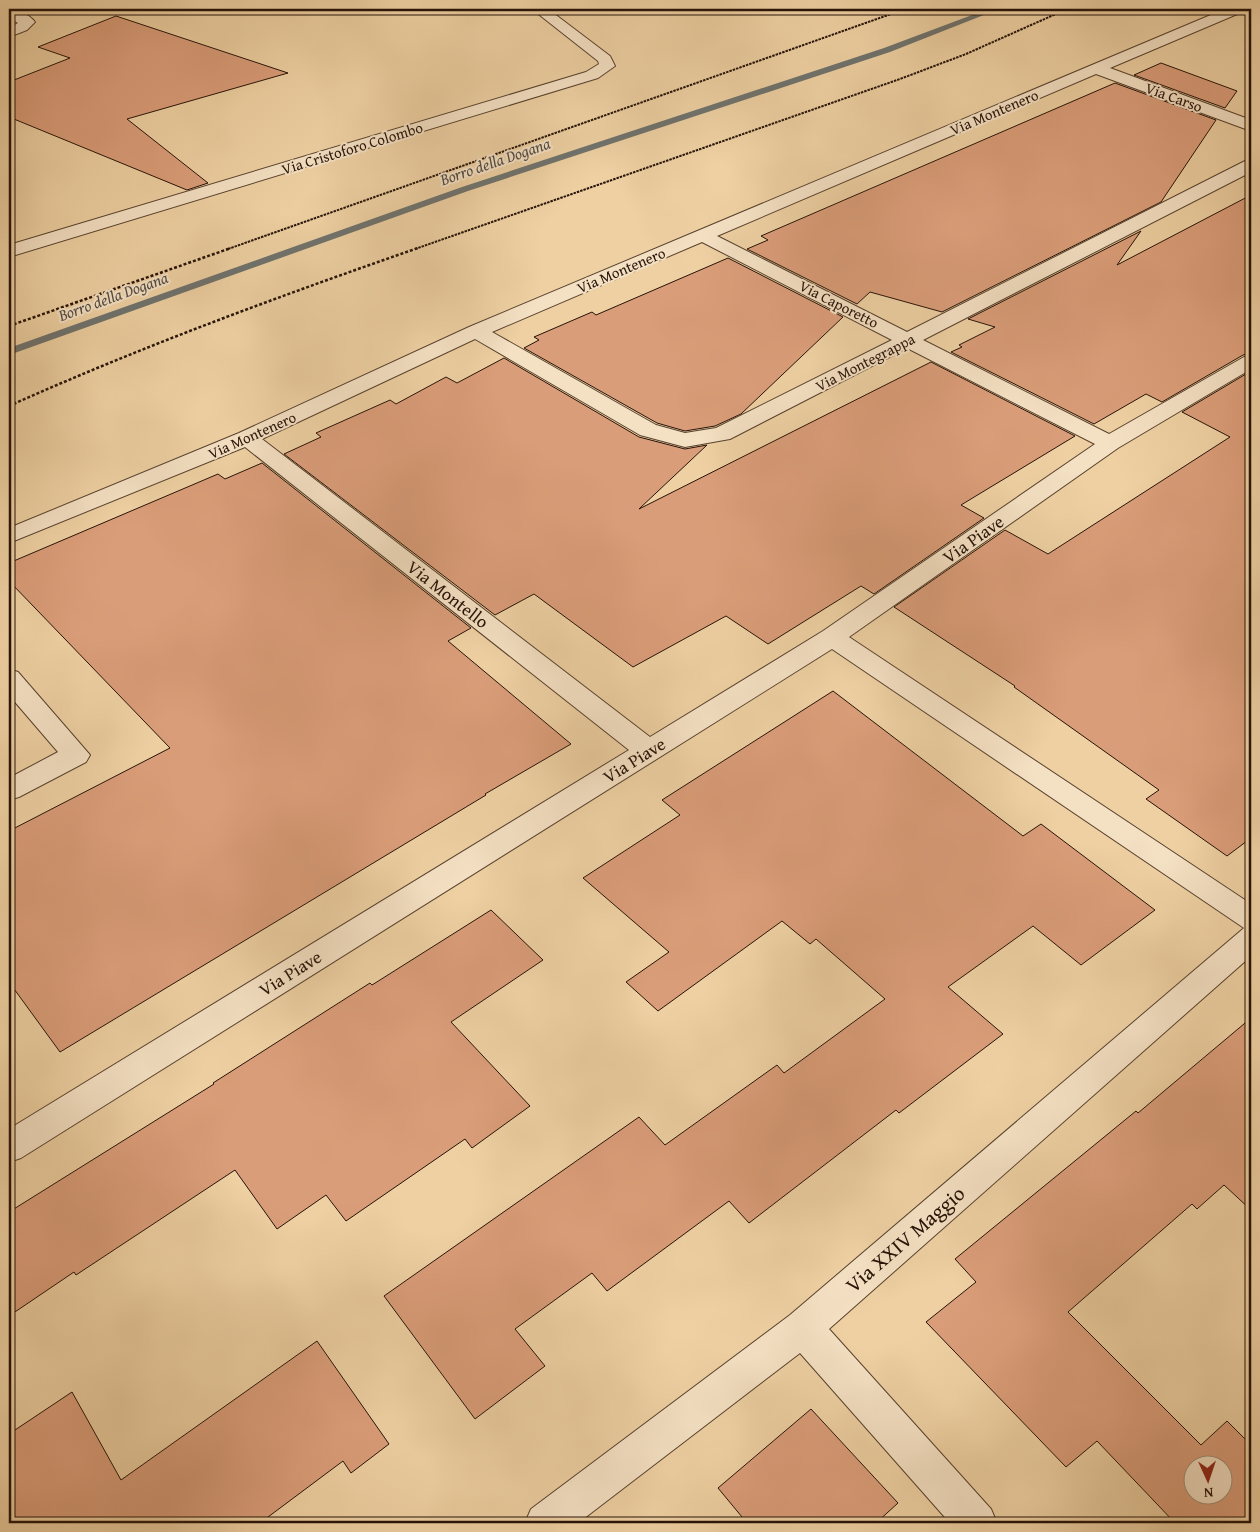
<svg xmlns="http://www.w3.org/2000/svg" width="1260" height="1532" font-family="'Gentium Book Plus',serif">
  <style>
    .lines { fill: none; stroke-linecap: round; stroke-linejoin: round }
    .stream { fill: #6f736e; fill-rule: evenodd }
    .building { fill: #da9d79; stroke: #261308; fill-rule: evenodd }
    .minor-casing { stroke: #58422e; stroke-width: 2 }
    .path-far1 { stroke: #261308; stroke-width: 2; stroke-dasharray: 2.5 1; stroke-linecap: butt }
    .path { stroke: #261308; stroke-width: 2.5; stroke-dasharray: 3 2; stroke-linecap: butt }
    .minor { fill: #f4e0c3; fill-rule: evenodd }
    .labels { text-anchor: middle; dominant-baseline: central; stroke-width: 4; stroke-linejoin: round; paint-order: stroke }
    .far-street-label { font-size: 15px; fill: #261308; stroke: #f4e0c3 }
    .far-water-label { font-size: 16px; font-style: italic; fill: #514b44; stroke: #f4e0c3 }
    .street-label { font-size: 18px; fill: #261308; stroke: #f4e0c3 }
    .near-street-label { font-size: 21px; fill: #261308; stroke: #f4e0c3 }
  </style>
  <rect width="100%" height="100%" fill="#eed0a2"/>
  <filter id="stains"><feTurbulence type="fractalNoise" baseFrequency=".004" numOctaves="4"/><feColorMatrix values="0 0 0 0 .2 0 0 0 0 .09 0 0 0 0 .02 0 0 0 .5 -.17"/></filter>
  <radialGradient id="worn" r=".72"><stop offset=".6" stop-color="#630" stop-opacity="0"/><stop offset="1" stop-color="#630" stop-opacity=".3"/></radialGradient>
  <g class="lines">
    <path class="stream" d="M988 9H999L890 52 468 191 9 355V348L462 187 884 48Z"/>
  </g>
  <g class="building">
    <path d="M116 16 288 73 127 119 208 183 187 190 9 117V82L70 58 38 47Z"/>
    <path d="M1161 63 1237 91 1225 108 1134 75Z"/>
    <path d="M1115 83 1216 120 1161 202 942 312 870 292 857 304 747 249 768 240 761 236Z"/>
    <path d="M1251 195V353L1243 355 1162 402 1146 394 1094 424 951 352 962 347 959 345 995 327 968 319 1141 231 1117 265Z"/>
    <path d="M728 258 843 317 741 414 715 426 685 431 657 423 524 348 539 340 534 337 592 312 596 315Z"/>
    <path d="M504 358 639 437 685 449 707 445 639 509 931 362 1075 436 961 505 984 518 874 594 861 586 768 644 726 616 633 667 534 594 495 615 284 454 321 437 316 433 390 400 396 404 446 377 457 383Z"/>
    <path d="M1251 371V838L1227 856 1146 799 1159 790 1014 687 1015 686 894 607 1005 530 1048 554 1230 437 1182 412Z"/>
    <path d="M262 463 471 628 448 641 571 744 485 794 486 795 60 1052 9 982V831L170 748 9 581V563L218 474 225 479Z"/>
    <path d="M833 691 1023 836 1041 824 1155 910 1081 965 1033 926 948 987 1003 1034 899 1113 896 1110 749 1223 729 1201 607 1291 592 1273 515 1329 545 1366 475 1419 384 1296 639 1117 665 1145 777 1065 784 1073 885 999 816 939 810 944 782 921 658 1011 626 982 669 952 583 878 680 815 662 800Z"/>
    <path d="M491 910 543 960 451 1022 530 1106 472 1148 465 1139 346 1221 326 1195 277 1229 235 1170 76 1275 74 1272 9 1316V1212L214 1084 213 1083 370 983 372 985Z"/>
    <path d="M1251 1018V1210L1224 1185 1197 1209 1192 1204 1068 1312 1201 1445 1227 1421 1251 1445V1523H1175L1097 1441 1066 1467 926 1322 976 1282 955 1259 1136 1111 1138 1113ZM1192 1464H1222V1494H1192Z"/>
    <path d="M317 1341 389 1444 351 1473 343 1461 260 1523H9V1434L72 1392 121 1480Z"/>
    <path d="M811 1409 898 1503 876 1523H747L718 1488Z"/>
  </g>
  <g class="lines">
    <defs>
      <g id="minor">
        <path d="M9 9C17 9 30 15 35 22L27 30 9 37V28L18 23 9 18Z"/>
        <path d="M532 9H548L610 56 615 66 598 78 9 257V245L586 72 599 64 598 61Z"/>
        <path d="M1225 9H1244L1242 12 1110 68 1251 120V131L1096 74 717 236 907 332 1245 161 1251 160V172L923 340 1109 434 1244 357 1251 355V369L1118 448 849 637 1251 904V956L829 1329 991 1509 997 1523H950L800 1353 578 1523H525L531 1509 790 1315 1244 928 832 649 21 1158 9 1162V1129L629 750 245 447 9 543V528L239 433 469 327ZM702 242 892 340 716 428 685 433 656 425 492 332ZM475 339 640 435 685 447 730 439 907 348 1095 444 823 631 650 737 262 439Z"/>
        <path d="M9 669 18 672 90 755 86 762 19 797 9 800V778L58 752 9 695Z"/>
      </g>
    </defs>
    <use href="#minor" class="minor-casing"/>
    <g class="path-far1">
      <path d="M228 249 905 9"/>
      <path d="M415 249 900 79 966 54 1067 9"/>
    </g>
    <g class="path">
      <path d="M9 326 231 248"/>
      <path d="M9 406C143 346 280 296 418 248"/>
    </g>
    <use href="#minor" class="minor"/>
  </g>
  <g class="labels">
    <g class="far-street-label">
      <text transform="translate(1174 97) rotate(20)">Via Carso</text>
      <text transform="translate(994 112) rotate(-23)">Via Montenero</text>
      <text transform="translate(352 148) rotate(-17)">Via Cristoforo Colombo</text>
      <text transform="translate(621 270) rotate(-23)">Via Montenero</text>
      <text transform="translate(839 304) rotate(27)">Via Caporetto</text>
      <text transform="translate(865 362) rotate(-27)">Via Montegrappa</text>
      <text transform="translate(252 435) rotate(-24)">Via Montenero</text>
    </g>
    <g class="far-water-label">
      <text transform="translate(495 161) rotate(-19)">Borro della Dogana</text>
      <text transform="translate(113 296) rotate(-20)">Borro della Dogana</text>
    </g>
    <g class="street-label">
      <text transform="translate(973 539) rotate(-35)">Via Piave</text>
      <text transform="translate(448 594) rotate(38)">Via Montello</text>
      <text transform="translate(634 760) rotate(-32)">Via Piave</text>
      <text transform="translate(290 973) rotate(-32)">Via Piave</text>
    </g>
    <g class="near-street-label">
      <text transform="translate(905 1239) rotate(-41)">Via XXIV Maggio</text>
    </g>
  </g>
  <rect width="1260" height="1532" fill="none" stroke="#eed0a2" stroke-width="30"/>
  <rect x="10" y="10" width="1240" height="1512" fill="none" stroke="#261308" stroke-width="2.5"/>
  <rect x="15" y="15" width="1230" height="1502" fill="none" stroke="#261308"/>
  <g transform="translate(1208 1480) rotate(177)"><circle r="24" fill="#f4e0c3" stroke="#a28e78"/>
  <path d="M0-4L9 19L0 12L-9 19Z" fill="#8f2418"/>
  <text y="-8" font-size="14" font-weight="bold" text-anchor="middle" fill="#261308">N</text>
  </g>
  <rect width="100%" height="100%" filter="url(#stains)"/>
  <rect width="100%" height="100%" fill="url(#worn)"/>
</svg>
